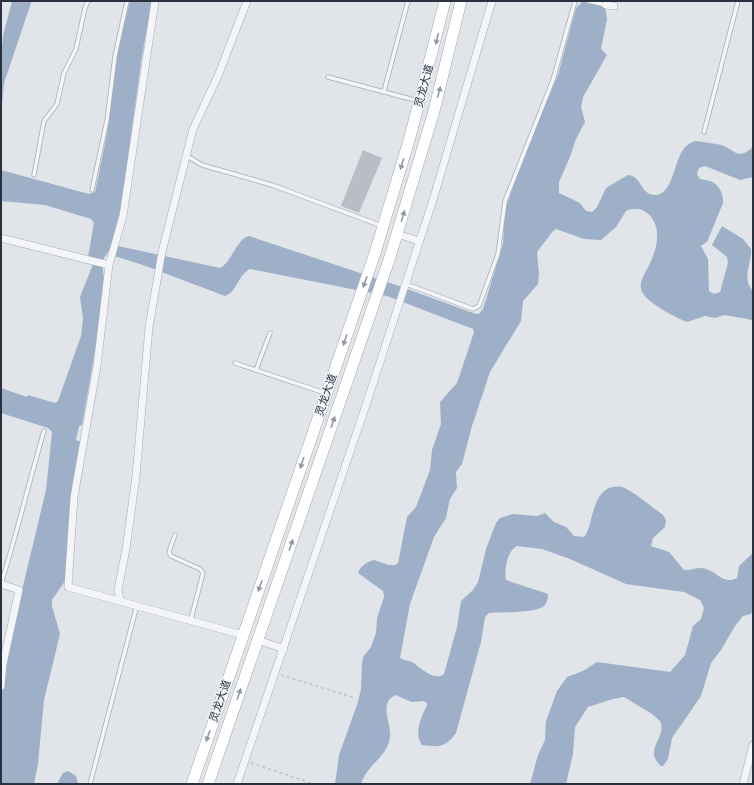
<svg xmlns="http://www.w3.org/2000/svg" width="754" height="785" font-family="Rubik,'Noto Sans SC',sans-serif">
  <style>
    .water { fill: #9eb0c8 }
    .building { fill: #b9bdc6 }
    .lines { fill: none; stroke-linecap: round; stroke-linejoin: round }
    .lane-casing { stroke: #a6abb3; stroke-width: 5 }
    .street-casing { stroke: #a6abb3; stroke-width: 8 }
    .primary-casing { stroke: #a1a8b5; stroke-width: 12 }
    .path { stroke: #bfc2c8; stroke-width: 1.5; stroke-dasharray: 3 3; stroke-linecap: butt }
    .lane { stroke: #f4f5f8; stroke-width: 3.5 }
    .street { stroke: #f4f5f8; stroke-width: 7 }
    .primary { stroke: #fff; stroke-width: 11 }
    .oneway { fill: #9498a0 }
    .labels { text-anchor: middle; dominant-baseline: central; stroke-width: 3; stroke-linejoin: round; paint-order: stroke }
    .street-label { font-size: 11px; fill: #2a3140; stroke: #f1f3f7 }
  </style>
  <rect width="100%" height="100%" fill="#e1e4e9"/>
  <g class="water">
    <path d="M12 1H31V3L4 83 1 116V58L3 36Z"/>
    <path d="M130 1H152L142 56 121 207 110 249 102 261 104 280 98 334 82 425 79 426 76 440 83 443 65 581 52 600V606L60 634 44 700 38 764 34 784H1V704L5 661 46 490 52 432 48 428 1 413V388L27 397 28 395 55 403 58 401 81 336 83 318 80 297 95 259 88 257 94 223 91 219 45 205 1 201V170L89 194 95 192 107 134 118 49Z"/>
    <path d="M583 1H609L605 6 607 19 601 49 607 55 583 97 581 107 585 122 576 139 570 157 559 182V193L580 203 586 211 592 212 597 207 606 188 628 175C642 176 640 194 654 195 673 196 674 161 683 150 686 145 690 143 695 141 704 142 713 143 721 145 736 150 737 161 753 147V177L740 180 705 166 699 168 697 174 700 179C704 180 707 180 710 181 719 184 724 195 723 203L707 242 701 246 708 259 709 291 714 294 720 292 728 263 727 257 712 245 722 226 743 239 751 249C752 264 741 278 753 291V321L748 319 724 315 715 318 705 316 687 322C675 317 644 302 641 289 639 280 647 271 650 263 658 247 663 222 644 211 639 208 631 208 626 211L616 227 601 240 584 239 556 229 553 231 537 252 539 274 538 284 523 301 521 321 490 372 472 426 462 464 456 472 457 488 450 499 446 518 434 537 410 604 400 658C404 661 408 660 412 662 420 667 434 682 444 674L457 627 461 601 473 590 478 582 486 549 496 523 500 518 513 514 537 516 545 513 554 522 566 527 574 536 583 537C594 533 589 481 622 487 630 489 655 509 663 515L666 520 665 527 653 538 651 546 669 552 684 570C692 571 698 566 706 569 717 572 724 585 737 578L739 566 753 553V610L751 614 743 616 735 626 721 650 711 663 701 696 672 738 668 759 663 766H661C642 749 668 738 660 721L652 714 624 697 613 699 588 707 575 727 573 754 566 784H530L538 755 545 740 546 721 557 691 567 677 583 671 597 662 670 672 685 655 693 626 701 619 704 608 700 600 684 592 626 584 570 559 542 549 517 546C507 551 504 570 506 580L548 594C548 600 546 606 541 608 527 613 504 612 489 613L485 617 481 642 456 733C445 748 439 747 422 745 413 733 422 716 427 705L426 702 423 701 412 702 395 695C378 704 392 724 390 737 387 758 368 763 361 784H335L339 755 358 702 361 689 362 663 363 657 371 647 376 633 377 618 384 597 383 591 358 573C361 565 367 562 374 560L389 565H395L398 563 407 517 416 507 430 470 432 450 441 424 440 402 457 383 474 332 473 329 387 296 250 269C238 275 237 292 225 296L143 265 114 256 118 246 220 268C231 263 238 237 249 236L399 286 476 314H479L483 309 503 244 505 210 525 153 558 75 576 8Z"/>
    <path d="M68 771 76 776 78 784H57L63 773Z"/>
  </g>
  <path class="building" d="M363 150 382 158 359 213 341 206Z"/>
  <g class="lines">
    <defs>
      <g id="lane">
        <path d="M588 1 606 5"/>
        <path d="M328 77 418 101"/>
        <path d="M384 91 408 1"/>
        <path d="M704 132 738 1"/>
        <path d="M187 156 202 165 272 185 382 226"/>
        <path d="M34 175 44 121 57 104 64 73 76 49 85 8 88 1"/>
        <path d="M92 190 107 120 115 56 127 1"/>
        <path d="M406 284 473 309 479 306 498 254 505 201 553 80 575 1"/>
        <path d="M235 363 325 393"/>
        <path d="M256 370 270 333"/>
        <path d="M175 535 169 552 171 556 200 569 203 573 191 619"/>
        <path d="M1 584C17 533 29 482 44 431"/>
        <path d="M90 784 137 605"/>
      </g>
      <g id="street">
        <path d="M155 1 123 216 109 265 97 366 74 497 68 587 243 635"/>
        <path d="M606 5 614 6"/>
        <path d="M397 234 419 241"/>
        <path d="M1 238 109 265"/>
        <path d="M1 584 19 590 3 664 1 686"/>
        <path d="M120 600 118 590 126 549 136 476 149 327 162 252 193 129 218 76 247 1"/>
        <path d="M258 640 284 649"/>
        <path d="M237 784 365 408 433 200 492 1"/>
        <path d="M743 784 753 745"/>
      </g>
      <g id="primary">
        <path d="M192 784 375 253 410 137 445 1"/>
        <path d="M208 784 390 257 434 111 461 1"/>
      </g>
    </defs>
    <use href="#lane" class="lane-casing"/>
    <use href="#street" class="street-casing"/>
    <use href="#primary" class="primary-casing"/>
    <g class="path">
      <path d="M281 675 355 698"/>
      <path d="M251 763 314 784"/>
    </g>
    <use href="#lane" class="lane"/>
    <use href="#street" class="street"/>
    <use href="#primary" class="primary"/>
  </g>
  <defs><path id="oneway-solid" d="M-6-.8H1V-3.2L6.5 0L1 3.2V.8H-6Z"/></defs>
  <g class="oneway">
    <use href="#oneway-solid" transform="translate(437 39) rotate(104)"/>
    <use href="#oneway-solid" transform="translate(439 92) rotate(-75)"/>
    <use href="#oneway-solid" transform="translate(402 164) rotate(107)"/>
    <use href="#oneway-solid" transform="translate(403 216) rotate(-73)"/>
    <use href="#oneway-solid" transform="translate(365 282) rotate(109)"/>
    <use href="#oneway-solid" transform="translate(345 340) rotate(109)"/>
    <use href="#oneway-solid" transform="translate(333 422) rotate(-71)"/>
    <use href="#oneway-solid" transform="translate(302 463) rotate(109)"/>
    <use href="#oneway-solid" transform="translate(291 545) rotate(-71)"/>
    <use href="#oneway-solid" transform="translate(260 586) rotate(109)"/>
    <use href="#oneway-solid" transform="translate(239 694) rotate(-71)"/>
    <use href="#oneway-solid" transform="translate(208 736) rotate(109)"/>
  </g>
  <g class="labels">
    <g class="street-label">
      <text transform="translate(424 86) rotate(-75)">灵龙大道</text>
      <text transform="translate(326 395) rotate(-71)">灵龙大道</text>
      <text transform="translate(220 701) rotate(-71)">灵龙大道</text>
    </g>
  </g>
  <rect width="754" height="785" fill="none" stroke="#2a3140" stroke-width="4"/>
</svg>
